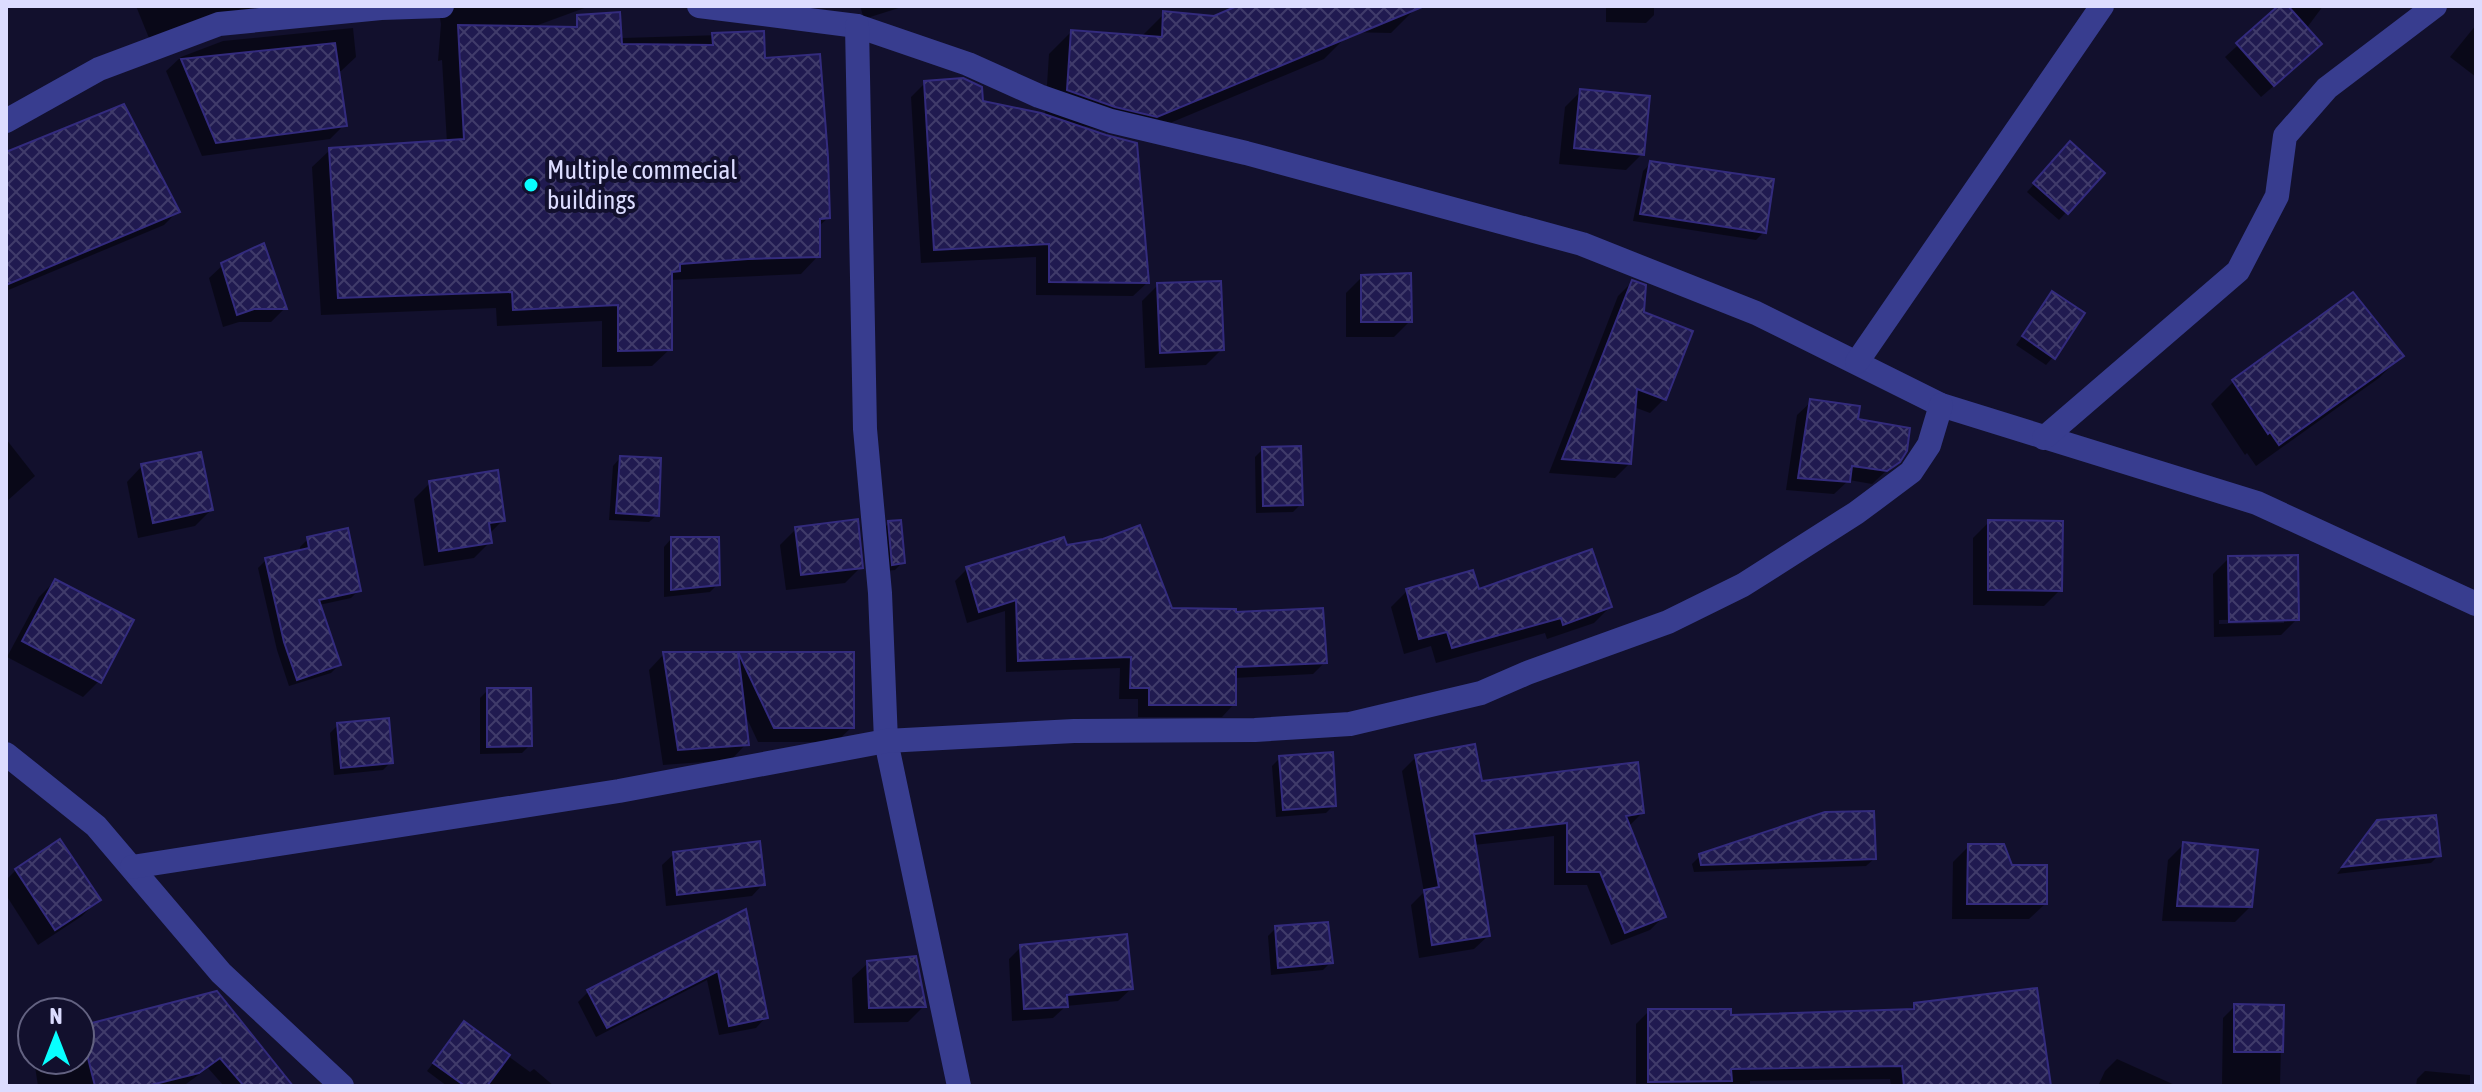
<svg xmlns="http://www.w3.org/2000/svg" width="2482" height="1092" font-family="'Asap Condensed',sans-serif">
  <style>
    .shadow { fill: #0007; fill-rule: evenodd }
    .building { fill: url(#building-cross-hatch); stroke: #332b7d; stroke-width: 2 }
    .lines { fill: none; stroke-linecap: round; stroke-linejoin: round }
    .street { stroke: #383d8f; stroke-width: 24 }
    .poi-dot { fill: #08ffff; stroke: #12102d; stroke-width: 3 }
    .labels { text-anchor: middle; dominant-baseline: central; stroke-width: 8; stroke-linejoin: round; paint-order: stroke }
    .poi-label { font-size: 26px; fill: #dcdcff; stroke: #12102d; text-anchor: start }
  </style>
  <defs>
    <pattern id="building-cross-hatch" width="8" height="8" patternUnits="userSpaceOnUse" patternTransform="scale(2)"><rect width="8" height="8" fill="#201a50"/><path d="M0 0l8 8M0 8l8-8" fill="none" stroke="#403b6a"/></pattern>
  </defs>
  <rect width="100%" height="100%" fill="#12102d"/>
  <g class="shadow">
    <path d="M136 6H400L151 43Z"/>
    <path d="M438 6H590L492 42 754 34 828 218 818 227V256L801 274 670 280V349L652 366 602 367V321L497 326 496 308 321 315 312 167 330 150 447 143 442 60 438 61 441 24Z"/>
    <path d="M860 6H905L864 19Z"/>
    <path d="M1243 6H1411L1413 11 1391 33 1347 32V36L1324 59 1134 138 1084 126 1147 283 1133 296 1036 295V257L921 263 911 97 925 83 981 103 1045 116 1049 54 1071 32 1141 37 1164 14 1215 18Z"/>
    <path d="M1606 6H1654V15L1646 23 1606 22Z"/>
    <path d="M2281 6H2323L2306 29 2307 57 2261 97 2225 57Z"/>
    <path d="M2476 25V77L2450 57Z"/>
    <path d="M353 28 356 57 341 71H337L344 125 330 139 202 156 166 71 181 57 223 41Z"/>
    <path d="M1581 91 1642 154 1626 170 1559 164 1565 107Z"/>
    <path d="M2063 152 2102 173 2059 220 2027 192Z"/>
    <path d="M6 155 177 212 164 225 6 291Z"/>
    <path d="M1651 163 1764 232 1756 240 1633 221 1643 171Z"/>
    <path d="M223 265 284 309 271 322H239L223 327 209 278Z"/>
    <path d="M1362 277 1410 321 1394 337H1346V293Z"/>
    <path d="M1632 282 1664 399 1650 413 1634 407 1629 464 1615 478 1549 473 1618 296Z"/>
    <path d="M1158 285 1222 349 1206 365 1145 368 1142 301Z"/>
    <path d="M2053 294V357L2046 365 2016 345Z"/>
    <path d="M2352 295 2401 356 2379 378 2256 466 2247 453 2245 455 2211 404 2233 382Z"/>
    <path d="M1811 402 1856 421 1898 460 1872 484 1849 480 1834 494 1786 490 1797 415Z"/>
    <path d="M6 439 35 476 6 502Z"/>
    <path d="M1263 449 1301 504 1293 512 1256 513 1255 457Z"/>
    <path d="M620 458 657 515 649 522 609 520 613 466Z"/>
    <path d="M142 466 211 510 195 526 138 538 127 482Z"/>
    <path d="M430 483 503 520 489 534 490 542 474 558 424 566 414 499Z"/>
    <path d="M1989 522 2060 590 2044 606 1973 605V538Z"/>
    <path d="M889 523 903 562 895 570 885 571 882 530Z"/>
    <path d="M796 529 861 567 845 583 786 590 780 545Z"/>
    <path d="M308 539 359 590 351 598 319 605 339 665 331 673 289 686 277 650 258 568 266 560 301 552 300 547Z"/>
    <path d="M671 539 718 584 710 592 664 597V547Z"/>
    <path d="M1066 547 1171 610 1234 614 1325 662 1313 674 1234 678V704L1222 717H1138V699H1119L1120 668 1006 672 1005 611 967 623 955 581 967 569Z"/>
    <path d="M2229 558 2297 619 2281 635 2214 637 2213 574ZM2284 619V623L2219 624V620Z"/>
    <path d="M55 581 99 681 83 697 7 657 39 597Z"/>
    <path d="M1407 591 1477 592 1610 607 1594 623 1547 639 1545 633 1436 663 1431 646 1404 654 1391 607Z"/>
    <path d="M664 654 736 657 738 654H852V727L836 742H758L743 710 746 744 731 760 663 765 649 670Z"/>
    <path d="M488 690 530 745 522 753 480 754V698Z"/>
    <path d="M338 725 391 762 383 770 334 775 330 733Z"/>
    <path d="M1416 757 1480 784 1642 813 1628 827 1664 916 1650 930 1611 945 1587 885H1554V836L1474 845 1488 936 1474 949 1419 958 1411 905 1424 892 1402 771Z"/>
    <path d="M1280 758 1334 805 1326 813 1276 817 1272 766Z"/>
    <path d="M2378 822 2439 855 2431 863 2337 874Z"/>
    <path d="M2184 844 2251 906 2235 922 2162 921 2168 860Z"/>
    <path d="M1969 846 2011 867 2045 904 2029 919H1952L1953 862Z"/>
    <path d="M674 854 763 884 752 896 666 906 662 865Z"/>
    <path d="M1700 856 1874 859 1866 866 1694 872 1692 864Z"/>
    <path d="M16 870 98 900 82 916 38 945 6 895V880Z"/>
    <path d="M744 912 766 1017 756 1028 719 1035 707 980 596 1037 578 1002 588 992Z"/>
    <path d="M1276 928 1330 963 1323 970 1271 975 1268 936Z"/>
    <path d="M1021 947 1131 989 1118 1001 1066 1006 1053 1018 1012 1021 1009 959Z"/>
    <path d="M868 963 924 1006 908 1022 854 1023 852 978Z"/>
    <path d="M216 993 290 1086H224L208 1068 186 1084 177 1086H38L34 1060H80V1028Z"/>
    <path d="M1915 1005 2049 1086H1891L1890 1079 1750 1081V1086H1636V1024L1649 1011 1729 1017 1909 1011Z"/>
    <path d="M2235 1006 2282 1007 2280 1086H2222L2223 1018Z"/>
    <path d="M464 1024 530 1072 534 1069 554 1086H447L427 1071Z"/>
    <path d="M2117 1059 2177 1086H2185H2098L2105 1071Z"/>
    <path d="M2425 1071 2470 1075V1086H2416L2417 1079Z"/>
  </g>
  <g class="building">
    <path d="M1237 6 1422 7 1157 117 1115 107 1067 90 1071 30 1162 37 1163 11 1214 16Z"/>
    <path d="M2278 6H2288L2322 44 2274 86 2236 43Z"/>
    <path d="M620 12 622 44 713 45 712 33 764 31 765 58 820 54 828 157 830 218 820 219V257L748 259 680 264V271L672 272V350L618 351V305L513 310 512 292 338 298 329 148 464 139 458 25 577 27V15Z"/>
    <path d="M335 43 347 126 216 143 181 59Z"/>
    <path d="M963 78 982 87 983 101 1041 113 1106 135 1137 143 1149 283 1049 282V244L934 250 924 81Z"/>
    <path d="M1580 89 1650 96 1644 155 1574 148Z"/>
    <path d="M124 104 180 212 6 285V152Z"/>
    <path d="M2070 141 2105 173 2068 214 2033 183Z"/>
    <path d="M1650 161 1774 179 1766 233 1640 214Z"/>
    <path d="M264 243 287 309H254L237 315 221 263Z"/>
    <path d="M1411 273 1412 322H1361V275Z"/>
    <path d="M1632 280 1646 285 1644 312 1693 331 1666 400 1637 389 1631 464 1562 459Z"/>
    <path d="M1221 281 1224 350 1160 353 1157 283Z"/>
    <path d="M2052 291 2085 313 2055 359 2022 336Z"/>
    <path d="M2353 292 2404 356 2279 445 2270 432 2268 434 2232 380Z"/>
    <path d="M1810 399 1860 406 1858 419 1910 428 1907 451 1900 462 1887 471 1852 466 1850 482 1798 478Z"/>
    <path d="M1301 446 1303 505 1263 506 1262 447Z"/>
    <path d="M201 452 213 510 153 523 141 464Z"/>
    <path d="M620 456 661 458 659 516 616 513Z"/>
    <path d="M498 470 505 521 489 523 492 543 439 551 429 481Z"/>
    <path d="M858 519 863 568 801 575 795 527Z"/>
    <path d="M901 520 905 563 892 565 888 521Z"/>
    <path d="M1988 520 2063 521 2062 591 1988 590Z"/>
    <path d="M1140 525 1172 608 1236 609V612L1323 608 1327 663 1236 667V705H1149V688H1130L1131 657 1018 661 1016 600 979 612 966 567 1064 537 1067 545 1103 539Z"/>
    <path d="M348 528 361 591 319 600 341 665 297 680 284 642 265 558 309 548 307 537Z"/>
    <path d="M671 537H719L720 585 671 590Z"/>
    <path d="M1592 549 1612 607 1563 625 1561 618 1452 648 1447 632 1419 639 1406 589 1473 570 1479 589Z"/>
    <path d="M2298 555 2299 620 2229 622 2228 556Z"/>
    <path d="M55 579 134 620 101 683 22 641Z"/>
    <path d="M663 652H738L749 745 678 750Z"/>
    <path d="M738 652H854V728H774Z"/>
    <path d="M487 688H531L532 746 487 747Z"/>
    <path d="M389 718 393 763 341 768 337 723Z"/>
    <path d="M1475 744 1482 781 1638 762 1644 813 1626 816 1666 917 1625 933 1600 872H1567V823L1474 834 1490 936 1432 945 1424 890 1439 887 1415 755Z"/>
    <path d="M1333 752 1336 806 1283 810 1279 756Z"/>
    <path d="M1874 811 1876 859 1701 865 1699 854 1825 812Z"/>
    <path d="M2436 815 2441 856 2342 867 2377 820Z"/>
    <path d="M60 839 101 900 55 930 15 869Z"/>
    <path d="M760 841 765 885 677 895 673 852Z"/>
    <path d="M2183 842 2258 850 2252 907 2177 906Z"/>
    <path d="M1968 844H2004L2012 865H2047V904H1967Z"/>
    <path d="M746 909 768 1018 729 1026 718 971 607 1028 587 990Z"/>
    <path d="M1328 922 1333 963 1278 968 1275 926Z"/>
    <path d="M1127 934 1133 989 1067 995 1068 1007 1024 1009 1020 945Z"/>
    <path d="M916 956 926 1007 869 1008 867 961Z"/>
    <path d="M2037 988 2051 1086H1904L1902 1066 1731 1069 1732 1081 1648 1082V1009H1731V1015L1914 1009V1003Z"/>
    <path d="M217 991 293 1086H244L220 1058 199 1073 147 1086H95L80 1026Z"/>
    <path d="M2234 1004 2284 1005 2283 1052H2234Z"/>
    <path d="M464 1021 510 1055 487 1086H465L433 1063Z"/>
  </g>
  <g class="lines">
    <g class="street">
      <path d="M699 6 857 26 968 64 1039 96 1111 121 1246 153 1582 244 1756 313 1941 405 2257 503 2476 604"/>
      <path d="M857 26 865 429 880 593 886 741 959 1086"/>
      <path d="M6 121 99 69 219 24 381 8 442 6"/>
      <path d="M1857 362 2102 6"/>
      <path d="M2044 438 2238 271 2277 196 2285 136 2327 88 2435 6"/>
      <path d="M6 754 96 826 221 973 342 1086"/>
      <path d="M132 867 619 791 886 741 1074 731 1255 730 1350 724 1481 693 1527 673 1668 622 1743 585 1856 513 1911 472 1929 445 1941 405"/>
    </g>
  </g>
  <circle class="poi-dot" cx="531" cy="185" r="8"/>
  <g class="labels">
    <g class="poi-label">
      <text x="547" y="170">Multiple commecial<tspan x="547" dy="30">buildings</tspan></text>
    </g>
  </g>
  <rect width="2482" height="1092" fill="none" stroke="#dcdcff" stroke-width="16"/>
  <g transform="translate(56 1036)"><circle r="38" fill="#12102d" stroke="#636281" stroke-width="2"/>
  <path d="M0-6L14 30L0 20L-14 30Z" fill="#08ffff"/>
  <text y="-12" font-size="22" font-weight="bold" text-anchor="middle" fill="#dcdcff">N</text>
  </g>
</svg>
